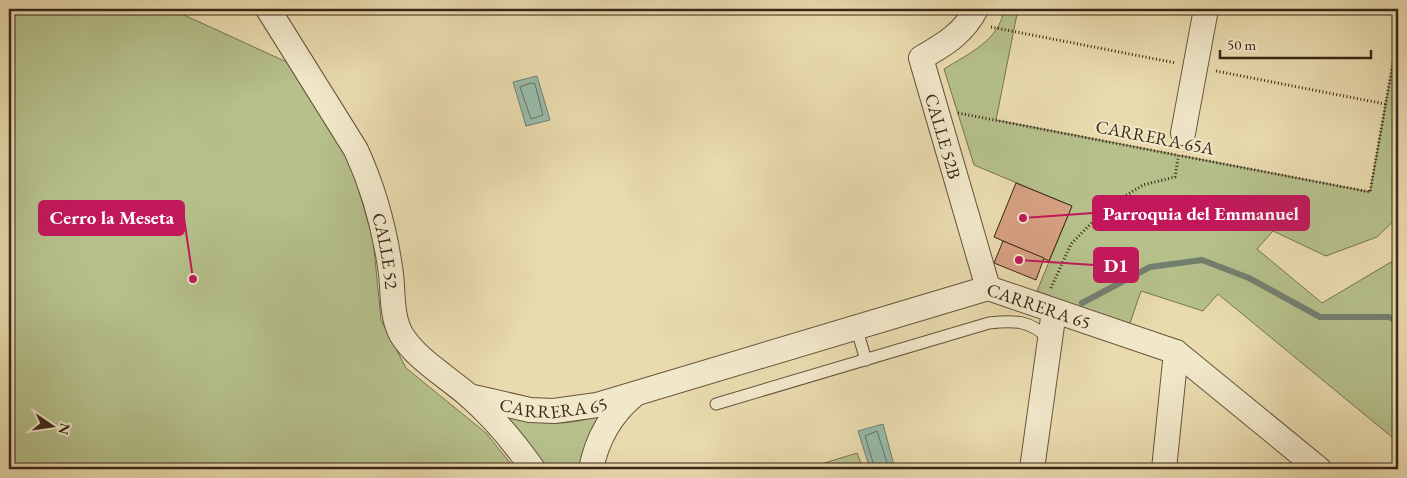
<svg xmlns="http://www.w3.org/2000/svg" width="1407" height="478" font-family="'EB Garamond',serif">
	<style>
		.green { fill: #b5c08b; stroke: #787351 }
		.water { fill: #97bbaa; stroke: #727f6f }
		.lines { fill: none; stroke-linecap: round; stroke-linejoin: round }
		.shore { stroke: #687060; stroke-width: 1 }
		.stream { stroke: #727f6f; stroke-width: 6 }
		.building { fill: #d5a081; stroke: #3a2617 }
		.lane-casing { stroke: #66533d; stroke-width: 13 }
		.street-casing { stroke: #66533d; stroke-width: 26 }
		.path { stroke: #3a2617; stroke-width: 3; stroke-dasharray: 1 2.5; stroke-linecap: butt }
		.lane { stroke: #f1e8ca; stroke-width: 11 }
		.street { stroke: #f1e8ca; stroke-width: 24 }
		.labels { text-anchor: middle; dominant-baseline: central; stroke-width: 4; stroke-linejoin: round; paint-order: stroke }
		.street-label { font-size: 18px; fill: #3a2617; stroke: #f1e8ca }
		.leader { fill: none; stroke: #c2185b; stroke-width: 2 }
		.callout-dot { fill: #c2185b; stroke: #f1e8ca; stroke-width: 2 }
		.callout { fill: #c2185b; stroke: #c2185b; stroke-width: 2 }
		.callout-label { font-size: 19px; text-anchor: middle; font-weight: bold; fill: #fff }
	</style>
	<rect width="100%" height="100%" fill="#e9dbae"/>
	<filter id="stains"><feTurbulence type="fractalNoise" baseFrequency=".004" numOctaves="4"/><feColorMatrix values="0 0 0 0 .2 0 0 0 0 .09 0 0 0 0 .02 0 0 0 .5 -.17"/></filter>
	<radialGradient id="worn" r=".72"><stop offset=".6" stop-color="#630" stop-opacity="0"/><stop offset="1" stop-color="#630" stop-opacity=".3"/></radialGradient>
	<g class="green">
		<polygon points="9,9 171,9 291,64 351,164 373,239 381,320 406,368 486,433 515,469 9,469"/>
		<path d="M1004,9h14l-22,111 374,72 28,-157v182l-21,20 -51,19 -53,-25 -16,18 65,54 69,-41 7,9v171l-180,-148 -15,17 -62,-20 -12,35 -92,-35 35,-85 -98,-41 -30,-96c24,-15 56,-29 60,-60z"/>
		<path d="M493,410c45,12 60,19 107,6l-20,53h-31z"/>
		<polygon points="857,453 863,469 805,469"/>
	</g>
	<g class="water">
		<polygon points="537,76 550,120 526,126 513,82"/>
		<polygon points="883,424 895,469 870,469 858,431"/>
	</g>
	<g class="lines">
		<g class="shore">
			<polygon points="532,83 535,84 543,115 531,119 520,87"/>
			<polyline points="875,469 865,436 877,431 889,469"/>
		</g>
		<polyline class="stream" points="1082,303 1150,267 1202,260 1249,278 1320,317 1389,317 1398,322"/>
	</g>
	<g class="building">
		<polygon points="1016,183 1072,206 1049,261 994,237"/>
		<polygon points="1003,241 1044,258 1036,280 994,263"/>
	</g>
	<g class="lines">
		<defs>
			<g id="lane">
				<polyline points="856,327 866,360"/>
				<path d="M716,404l273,-81c25,-3 41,-3 60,16"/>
			</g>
			<g id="street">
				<path id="s1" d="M268,9l88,141c17,37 28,76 34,117 4,21 0,46 11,67 15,25 45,42 67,61 25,22 46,47 65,74"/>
				<path id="s2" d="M976,9c-12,24 -32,36 -55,49l67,230"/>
				<polyline points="1183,133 1206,9"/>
				<path id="s3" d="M469,396l61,14 24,1 43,-6 391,-117 188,64 143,117"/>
				<path d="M591,469c6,-30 19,-54 43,-74"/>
				<polyline points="1032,469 1054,311"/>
				<polyline points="1164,469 1176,352"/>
			</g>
		</defs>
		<use href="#lane" class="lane-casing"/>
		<use href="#street" class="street-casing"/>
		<g class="path">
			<polyline points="1387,9 1398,11"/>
			<polyline points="991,27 1176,63"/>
			<polyline points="1216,71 1385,104"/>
			<polyline points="958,113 1176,155"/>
			<polyline points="1182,156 1370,192 1398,34"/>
			<polyline points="1051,288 1071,244 1107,207 1143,185 1175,177 1179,153"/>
		</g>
		<use href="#lane" class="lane"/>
		<use href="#street" class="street"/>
	</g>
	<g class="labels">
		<g class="street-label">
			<text stroke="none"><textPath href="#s2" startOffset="156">CALLE 52B</textPath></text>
			<text transform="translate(1155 137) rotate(11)">CARRERA 65A</text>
			<text stroke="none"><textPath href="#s1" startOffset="272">CALLE 52</textPath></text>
			<text stroke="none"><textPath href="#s3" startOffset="592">CARRERA 65</textPath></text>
			<text stroke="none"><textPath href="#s3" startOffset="86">CARRERA 65</textPath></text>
		</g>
	</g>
	<path class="leader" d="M1023 218L1093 213M193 279L184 218M1019 260L1094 265"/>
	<g class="callout-dot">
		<circle cx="1023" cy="218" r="5"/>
		<circle cx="193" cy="279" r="5"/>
		<circle cx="1019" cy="260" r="5"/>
	</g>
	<g class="callout">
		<rect x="1093" y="196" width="216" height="34" rx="5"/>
		<rect x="39" y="201" width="145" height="34" rx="5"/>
		<rect x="1094" y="248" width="44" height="34" rx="5"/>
	</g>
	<g class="callout-label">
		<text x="1201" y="220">Parroquia del Emmanuel</text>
		<text x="112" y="224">Cerro la Meseta</text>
		<text x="1116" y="272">D1</text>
	</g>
	<rect width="1407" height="478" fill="none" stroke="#e9dbae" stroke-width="30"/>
	<rect x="10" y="10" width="1387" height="458" fill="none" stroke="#3a2617" stroke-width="2.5"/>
	<rect x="15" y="15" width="1377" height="448" fill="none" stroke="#3a2617"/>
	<g transform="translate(52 426) rotate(103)" stroke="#f1e8ca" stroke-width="4" paint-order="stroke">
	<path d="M0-4L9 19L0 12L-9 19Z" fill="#3a2617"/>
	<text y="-8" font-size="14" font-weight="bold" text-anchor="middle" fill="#3a2617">N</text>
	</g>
	<path d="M1220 50v8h151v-8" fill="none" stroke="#3a2617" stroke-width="2.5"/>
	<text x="1227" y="50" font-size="15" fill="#3a2617" stroke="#f1e8ca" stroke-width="4" paint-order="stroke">50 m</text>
	<rect width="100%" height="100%" filter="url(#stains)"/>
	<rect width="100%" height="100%" fill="url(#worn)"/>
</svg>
